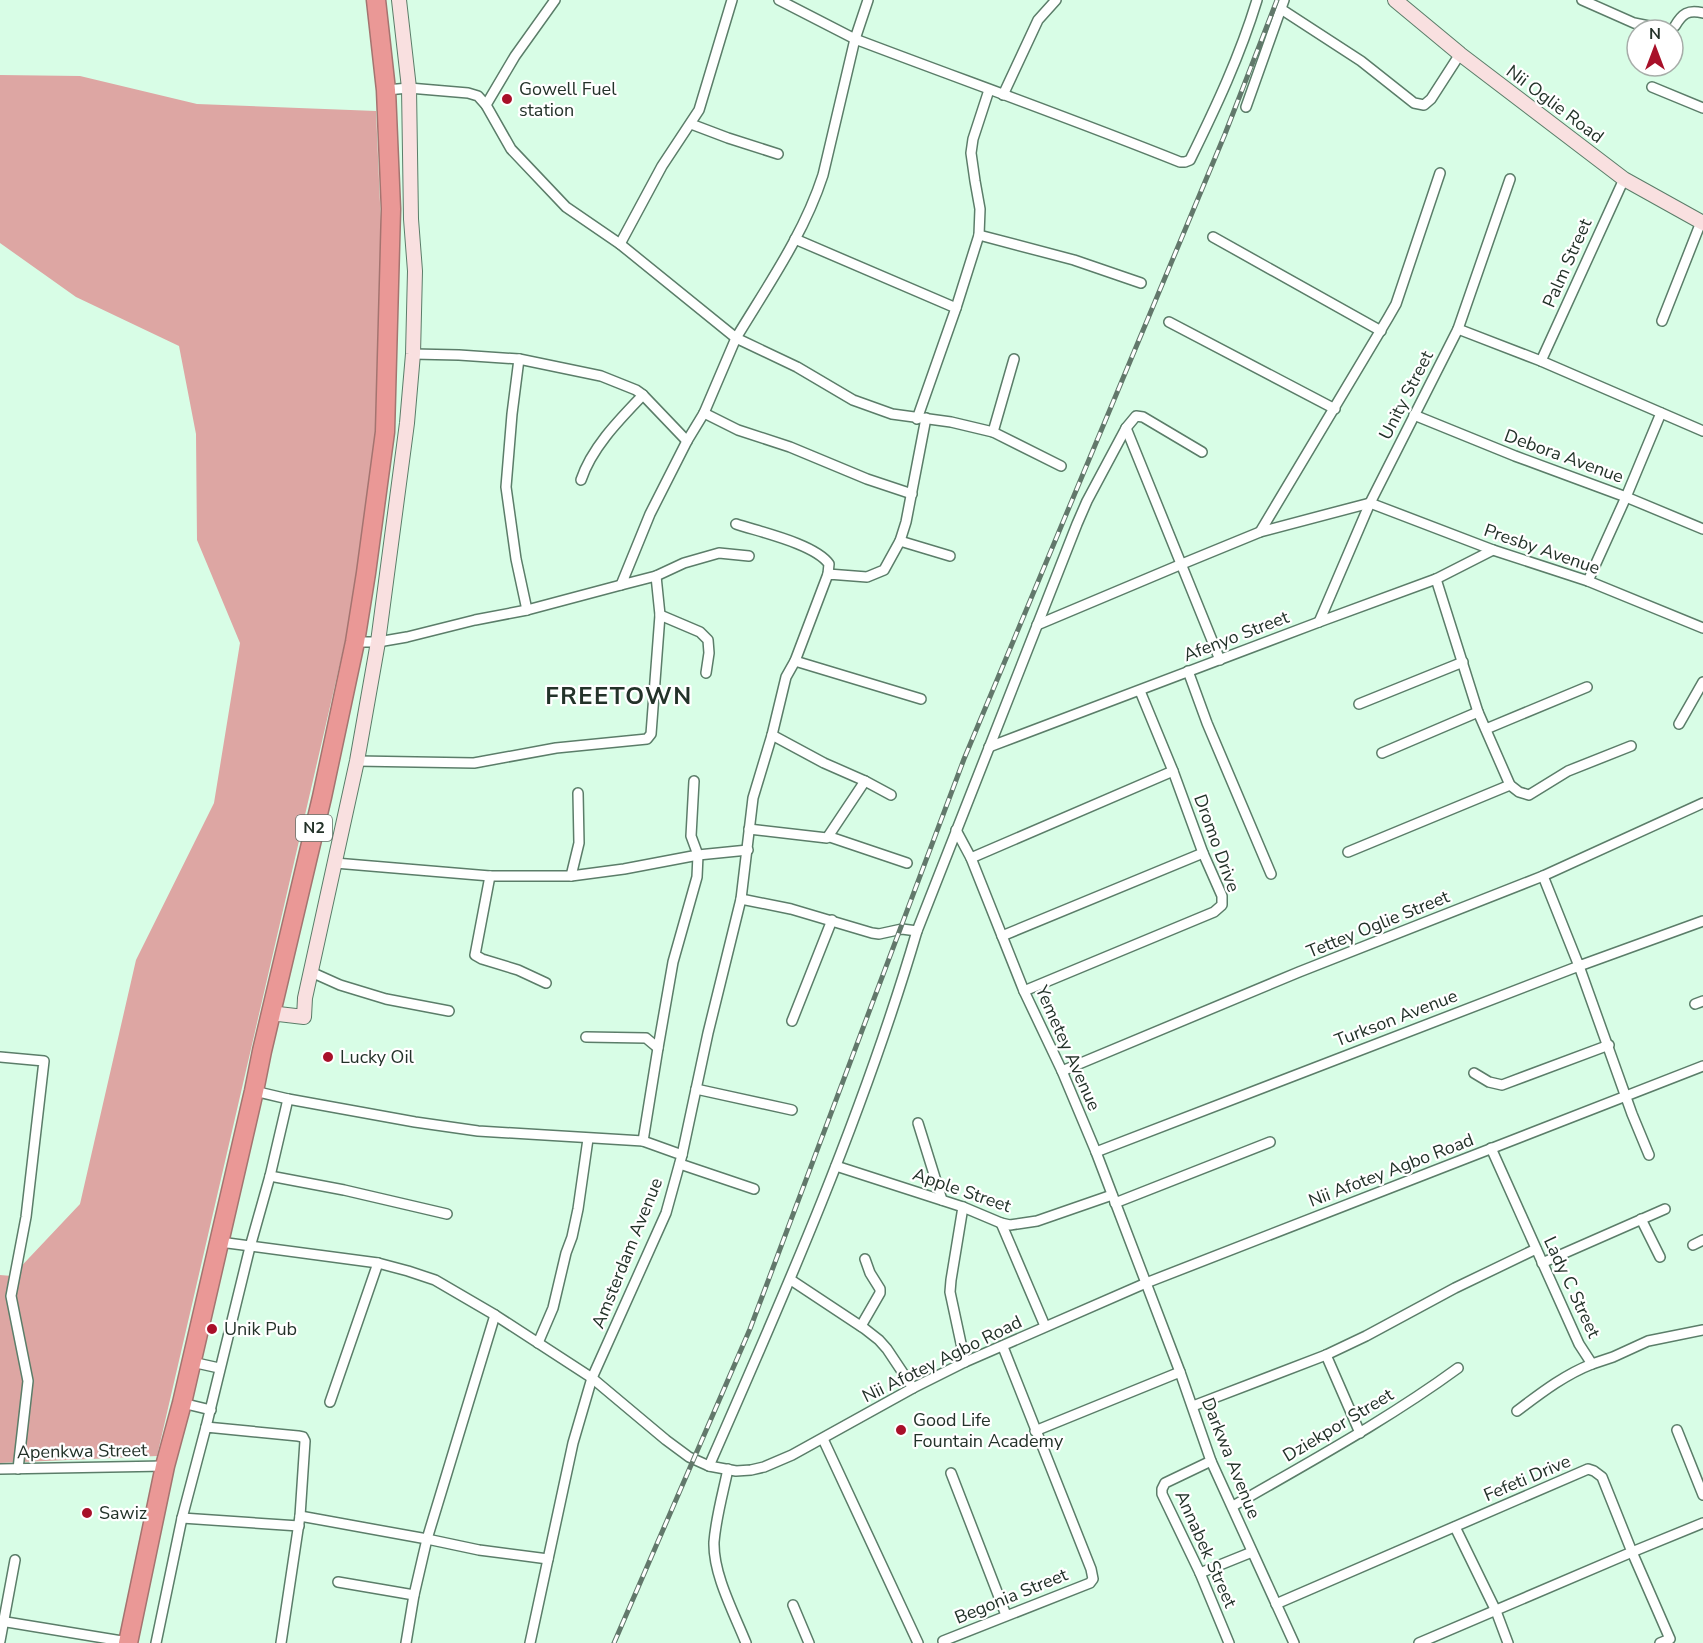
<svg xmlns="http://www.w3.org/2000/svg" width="1703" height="1643" font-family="'Nunito Sans',sans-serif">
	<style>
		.forest { fill: #dda6a3 }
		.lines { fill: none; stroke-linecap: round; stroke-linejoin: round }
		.street-casing { stroke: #5b7d69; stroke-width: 12 }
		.secondary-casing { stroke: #5b7d69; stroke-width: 16 }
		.highway-casing { stroke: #a47470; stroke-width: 21 }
		.street { stroke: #fff; stroke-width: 9 }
		.secondary { stroke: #f9e0e0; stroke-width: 14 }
		.highway { stroke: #ea9896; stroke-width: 18 }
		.rail-casing { stroke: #62786b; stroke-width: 5 }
		.rail { stroke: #fff; stroke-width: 3; stroke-dasharray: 9; stroke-linecap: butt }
		.poi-dot { fill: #a81029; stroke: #fff; stroke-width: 2 }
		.labels { text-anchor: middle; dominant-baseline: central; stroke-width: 4.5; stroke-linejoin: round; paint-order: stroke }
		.shield { fill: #fff; stroke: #657069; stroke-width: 1.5 }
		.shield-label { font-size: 16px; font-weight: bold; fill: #233229 }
		.poi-label { font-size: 18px; fill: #233229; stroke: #fff; text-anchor: start }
		.street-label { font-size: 18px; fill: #233229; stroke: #fff }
		.district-label { font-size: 24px; font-weight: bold; letter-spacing: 1.5px; fill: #233229; stroke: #fff }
	</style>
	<rect width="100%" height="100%" fill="#d8fde6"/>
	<polygon class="forest" points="0,75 80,76 197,104 376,111 382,249 379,377 375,445 353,607 157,1456 0,1463 0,1275 12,1276 80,1204 136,960 214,803 240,643 197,540 196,434 179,346 76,297 0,243"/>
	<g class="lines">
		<defs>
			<g id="street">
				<polyline points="779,0 855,39 868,0"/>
				<polyline points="1582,0 1634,23 1649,26"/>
				<polyline points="1281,9 1361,61 1414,103 1424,105 1431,99 1460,54"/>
				<path d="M1675,26c7,-12 13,-17 28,-13"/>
				<polyline points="1652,87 1703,108"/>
				<path d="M386,90l23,-2 59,5 10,3 8,9 25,44 55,58 54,37 116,94c32,-53 68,-104 87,-163l32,-136c108,41 218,80 325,123h5l5,-2c26,-53 50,-104 67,-160"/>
				<polyline points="1003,95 1038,20 1056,0"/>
				<polyline points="486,105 515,56 555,0"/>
				<polyline points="1246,107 1284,0"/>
				<polyline points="691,124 728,138 778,154"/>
				<polyline points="979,235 1074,260 1141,283"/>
				<polyline points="1213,237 1381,331"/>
				<polyline points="795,239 956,308 917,419"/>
				<polyline points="620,244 662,166 699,110 732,0"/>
				<polyline points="956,308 979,235 980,209 975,181 971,153 973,139 989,90"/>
				<polyline points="1662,321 1701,222"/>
				<polyline points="1169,322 1335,409"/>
				<polyline points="1458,329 1541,361 1703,431"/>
				<polyline points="413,354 459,355 519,359 601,376 636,390 643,395 687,441"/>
				<polyline points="519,359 512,414 506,487 516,559 527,610"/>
				<polyline points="1541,361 1624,179"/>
				<polyline points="704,413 738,430 790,447 867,479 912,494"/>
				<polyline points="1414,415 1515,456 1626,497 1703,529"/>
				<polyline points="1126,428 1220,660"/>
				<polyline points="993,432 1014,359"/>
				<path d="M581,480c11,-33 39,-61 62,-85"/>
				<polyline points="1370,503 1493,550 1588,581 1703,628"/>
				<path d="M736,524c24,8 79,20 93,40l-1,10"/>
				<polyline points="1260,532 1388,318 1396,304 1440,173"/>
				<polyline points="900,541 950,556"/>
				<polyline points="749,556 719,553 684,563 656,576 621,585 650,514 687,441 704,413 736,338 797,367 853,400 892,414 951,422 993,432 1061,466"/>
				<polyline points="1436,579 1478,712 1510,785 1519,792 1529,795 1568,771 1631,746"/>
				<polyline points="1588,581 1626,497 1661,413"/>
				<polyline points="660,615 700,632 708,640 709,653 706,673"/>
				<polyline points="1319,622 1370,503 1458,329 1510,179"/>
				<polyline points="1037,625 1182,564 1260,532 1370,503"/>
				<polyline points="355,642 378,642 407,637 475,620 527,610 621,585"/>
				<polyline points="795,661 921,699"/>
				<polyline points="1188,671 1207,723 1271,874"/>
				<polyline points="1359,704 1463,662"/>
				<polyline points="1679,724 1703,682"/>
				<polyline points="1486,729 1587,687"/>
				<polyline points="772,735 824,763 865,781 891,795"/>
				<polyline points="989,747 1319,622 1436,579 1493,550"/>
				<polyline points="1382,753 1478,712"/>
				<polyline points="357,761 474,763 556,748 647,739 651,734 660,615 656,576"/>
				<polyline points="749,829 827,838 865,781"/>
				<polyline points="956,830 971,858 1024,991 1062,1071 1096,1152 1180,1372 1211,1461 1294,1643"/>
				<polyline points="830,837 907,863"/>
				<polyline points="1348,852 1510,785"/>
				<polyline points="971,858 1173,771"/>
				<polyline points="335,863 490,876 571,876 624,869 698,855 748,850"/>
				<polyline points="490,876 475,955 482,959 518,970 546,983"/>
				<polyline points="571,876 579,843 578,793"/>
				<polyline points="1543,876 1579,966 1703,921"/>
				<polyline points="741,899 791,909 872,933 879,934 902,929 917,931"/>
				<polyline points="1002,936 1203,853"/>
				<polyline points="311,972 340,985 386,999 449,1011"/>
				<polyline points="1024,991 1214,912 1222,905 1222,896 1203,853 1173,771 1140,691"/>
				<polyline points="1695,1004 1703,1001"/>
				<polyline points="792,1021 832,920"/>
				<polyline points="586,1037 646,1038 658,1048"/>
				<polyline points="0,1057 44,1061 26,1217 11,1296 28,1381 18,1469"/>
				<polyline points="1062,1071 1299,972 1543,876 1703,803"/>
				<polyline points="1474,1073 1489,1082 1502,1085 1609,1045"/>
				<polyline points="696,1089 792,1110"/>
				<polyline points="254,1091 288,1099 415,1122 478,1131 643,1141 682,1155 666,1213 592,1378 573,1443 530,1643"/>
				<polyline points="918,1123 942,1200"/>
				<polyline points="643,1141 658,1048 673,962 697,877 698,855 691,836 694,781"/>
				<polyline points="1491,1148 1579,1344 1592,1364 1613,1357 1648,1341 1703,1330"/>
				<path d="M1096,1152c162,-61 322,-125 483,-186l53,148 17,41"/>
				<polyline points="682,1155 708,1033 741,899 753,798 772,735 786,677 795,661 828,574 867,577 884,570 900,541 906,522 926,418"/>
				<polyline points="680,1164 754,1189"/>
				<polyline points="836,1166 963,1207 1001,1223 1010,1225 1037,1221 1112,1195"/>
				<polyline points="270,1176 344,1190 447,1214"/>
				<polyline points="1115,1203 1270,1142"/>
				<polyline points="963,1207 951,1280 950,1292 965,1362"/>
				<polyline points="1641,1219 1660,1257"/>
				<polyline points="1001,1223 1045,1326"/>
				<polyline points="220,1242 378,1263 408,1271 435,1280 495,1315 592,1378 666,1440 689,1457 709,1466 736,1471 751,1470 764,1467 792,1455 913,1388 965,1362 1146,1283 1703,1066"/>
				<polyline points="1693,1245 1703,1240"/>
				<polyline points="1542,1263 1665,1209"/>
				<polyline points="791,1280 865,1329 879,1340 887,1349 913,1388"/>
				<polyline points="861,1326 880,1293 880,1289 870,1273 865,1259"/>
				<polyline points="538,1343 553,1308 566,1253 572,1237 578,1209 588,1139"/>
				<polyline points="1326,1355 1360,1433"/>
				<polyline points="192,1362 219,1368"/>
				<polyline points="330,1402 378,1263"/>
				<polyline points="182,1403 211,1410"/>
				<polyline points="1193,1406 1326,1355 1366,1336 1455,1288 1536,1249"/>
				<path d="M1517,1411c24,-18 47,-36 75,-47"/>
				<polyline points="206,1427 250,1247 270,1176 288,1099"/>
				<polyline points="1677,1430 1703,1495"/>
				<polyline points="1035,1431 1180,1372"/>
				<polyline points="823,1439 918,1643"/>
				<polyline points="1211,1461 1165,1483 1162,1489 1162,1494 1200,1573 1229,1643"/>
				<path d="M709,1466c77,-175 154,-351 208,-535l160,-407 10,-23 39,-73 10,-12 7,1 59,35"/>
				<polyline points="0,1469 165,1466"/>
				<path d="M728,1469c-5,24 -12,48 -14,73 -1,32 20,71 32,101"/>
				<polyline points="951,1473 1006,1615"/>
				<path d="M1233,1506c76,-44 154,-86 225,-138"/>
				<polyline points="300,1516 427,1539 479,1550 548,1559"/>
				<polyline points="182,1518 299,1526"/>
				<polyline points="1455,1527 1496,1611 1508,1643"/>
				<polyline points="1200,1573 1252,1552"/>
				<polyline points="338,1582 414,1595"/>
				<polyline points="1276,1604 1588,1469 1594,1471 1602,1477 1632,1552 1419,1643"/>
				<polyline points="793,1605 809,1643"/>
				<polyline points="0,1621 128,1642"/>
				<polyline points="0,1641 15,1560"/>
				<polyline points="943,1641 1090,1583 1093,1579 1091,1569 1003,1347"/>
				<polyline points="156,1643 182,1518 206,1427 298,1436 303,1437 305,1441 300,1516 281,1643"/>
				<polyline points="406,1643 414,1595 427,1539 495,1315"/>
				<polyline points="1660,1643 1670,1639 1632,1552 1703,1523"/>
			</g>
			<g id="secondary">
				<polyline points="1395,0 1460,54 1624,179 1703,223"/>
				<polyline points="270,1013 304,1017 305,998 357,761 378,642 407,423 413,354 415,271 411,219 409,88 399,0"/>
			</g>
			<polyline id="highway" points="128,1643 165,1466 182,1403 254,1091 262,1051 322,797 355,642 366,573 385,432 391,209 386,90 376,0"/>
		</defs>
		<use href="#street" class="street-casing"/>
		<use href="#secondary" class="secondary-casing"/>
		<use href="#highway" class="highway-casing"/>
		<use href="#street" class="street"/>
		<use href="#secondary" class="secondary"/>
		<use href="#highway" class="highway"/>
		<defs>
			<polyline id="rail" points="614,1643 750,1329 964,759 1225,134 1277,0"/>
		</defs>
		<use href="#rail" class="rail-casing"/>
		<use href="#rail" class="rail"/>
	</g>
	<g class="poi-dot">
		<circle cx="507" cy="99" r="6"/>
		<circle cx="328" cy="1057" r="6"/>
		<circle cx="212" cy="1329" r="6"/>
		<circle cx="901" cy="1430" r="6"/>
		<circle cx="87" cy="1513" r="6"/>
	</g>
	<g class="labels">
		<rect class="shield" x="296" y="815" width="36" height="26" rx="4.5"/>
		<g class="shield-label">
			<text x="314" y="828">N2</text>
		</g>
		<g class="poi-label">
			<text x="519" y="89">Gowell Fuel<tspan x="519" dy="21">station</tspan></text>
			<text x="340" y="1057">Lucky Oil</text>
			<text x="224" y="1329">Unik Pub</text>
			<text x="913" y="1420">Good Life<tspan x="913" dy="21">Fountain Academy</tspan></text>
			<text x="99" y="1513">Sawiz</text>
		</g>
		<g class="street-label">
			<text transform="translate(1555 104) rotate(37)">Nii Oglie Road</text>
			<text transform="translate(1567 263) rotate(-66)">Palm Street</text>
			<text transform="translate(1406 395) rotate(-63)">Unity Street</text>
			<text transform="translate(1564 456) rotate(20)">Debora Avenue</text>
			<text transform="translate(1542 549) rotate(19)">Presby Avenue</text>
			<text transform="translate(1236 636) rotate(-21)">Afenyo Street</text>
			<text transform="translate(1217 843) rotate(70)">Dromo Drive</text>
			<text transform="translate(1378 924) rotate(-22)">Tettey Oglie Street</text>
			<text transform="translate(1396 1018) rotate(-21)">Turkson Avenue</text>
			<text transform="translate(1068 1048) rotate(66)">Yemetey Avenue</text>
			<text transform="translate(1391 1170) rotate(-21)">Nii Afotey Agbo Road</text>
			<text transform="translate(962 1190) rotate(19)">Apple Street</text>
			<text transform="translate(627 1253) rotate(-68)">Amsterdam Avenue</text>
			<text transform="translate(1572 1287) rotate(65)">Lady C Street</text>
			<text transform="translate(942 1359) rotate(-26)">Nii Afotey Agbo Road</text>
			<text transform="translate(1338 1425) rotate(-31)">Dziekpor Street</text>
			<text transform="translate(82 1451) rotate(-1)">Apenkwa Street</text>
			<text transform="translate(1231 1458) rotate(68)">Darkwa Avenue</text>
			<text transform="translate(1527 1478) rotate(-23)">Fefeti Drive</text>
			<text transform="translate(1206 1549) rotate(66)">Annabek Street</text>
			<text transform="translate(1011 1596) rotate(-22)">Begonia Street</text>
		</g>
		<g class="district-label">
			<text x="619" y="696">FREETOWN</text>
		</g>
	</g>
	<g transform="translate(1655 48)"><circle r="28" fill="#ffffff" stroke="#a7ada9" stroke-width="1.5"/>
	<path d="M0-4.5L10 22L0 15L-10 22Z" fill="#a81029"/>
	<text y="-9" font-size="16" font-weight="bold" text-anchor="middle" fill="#233229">N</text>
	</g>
</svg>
